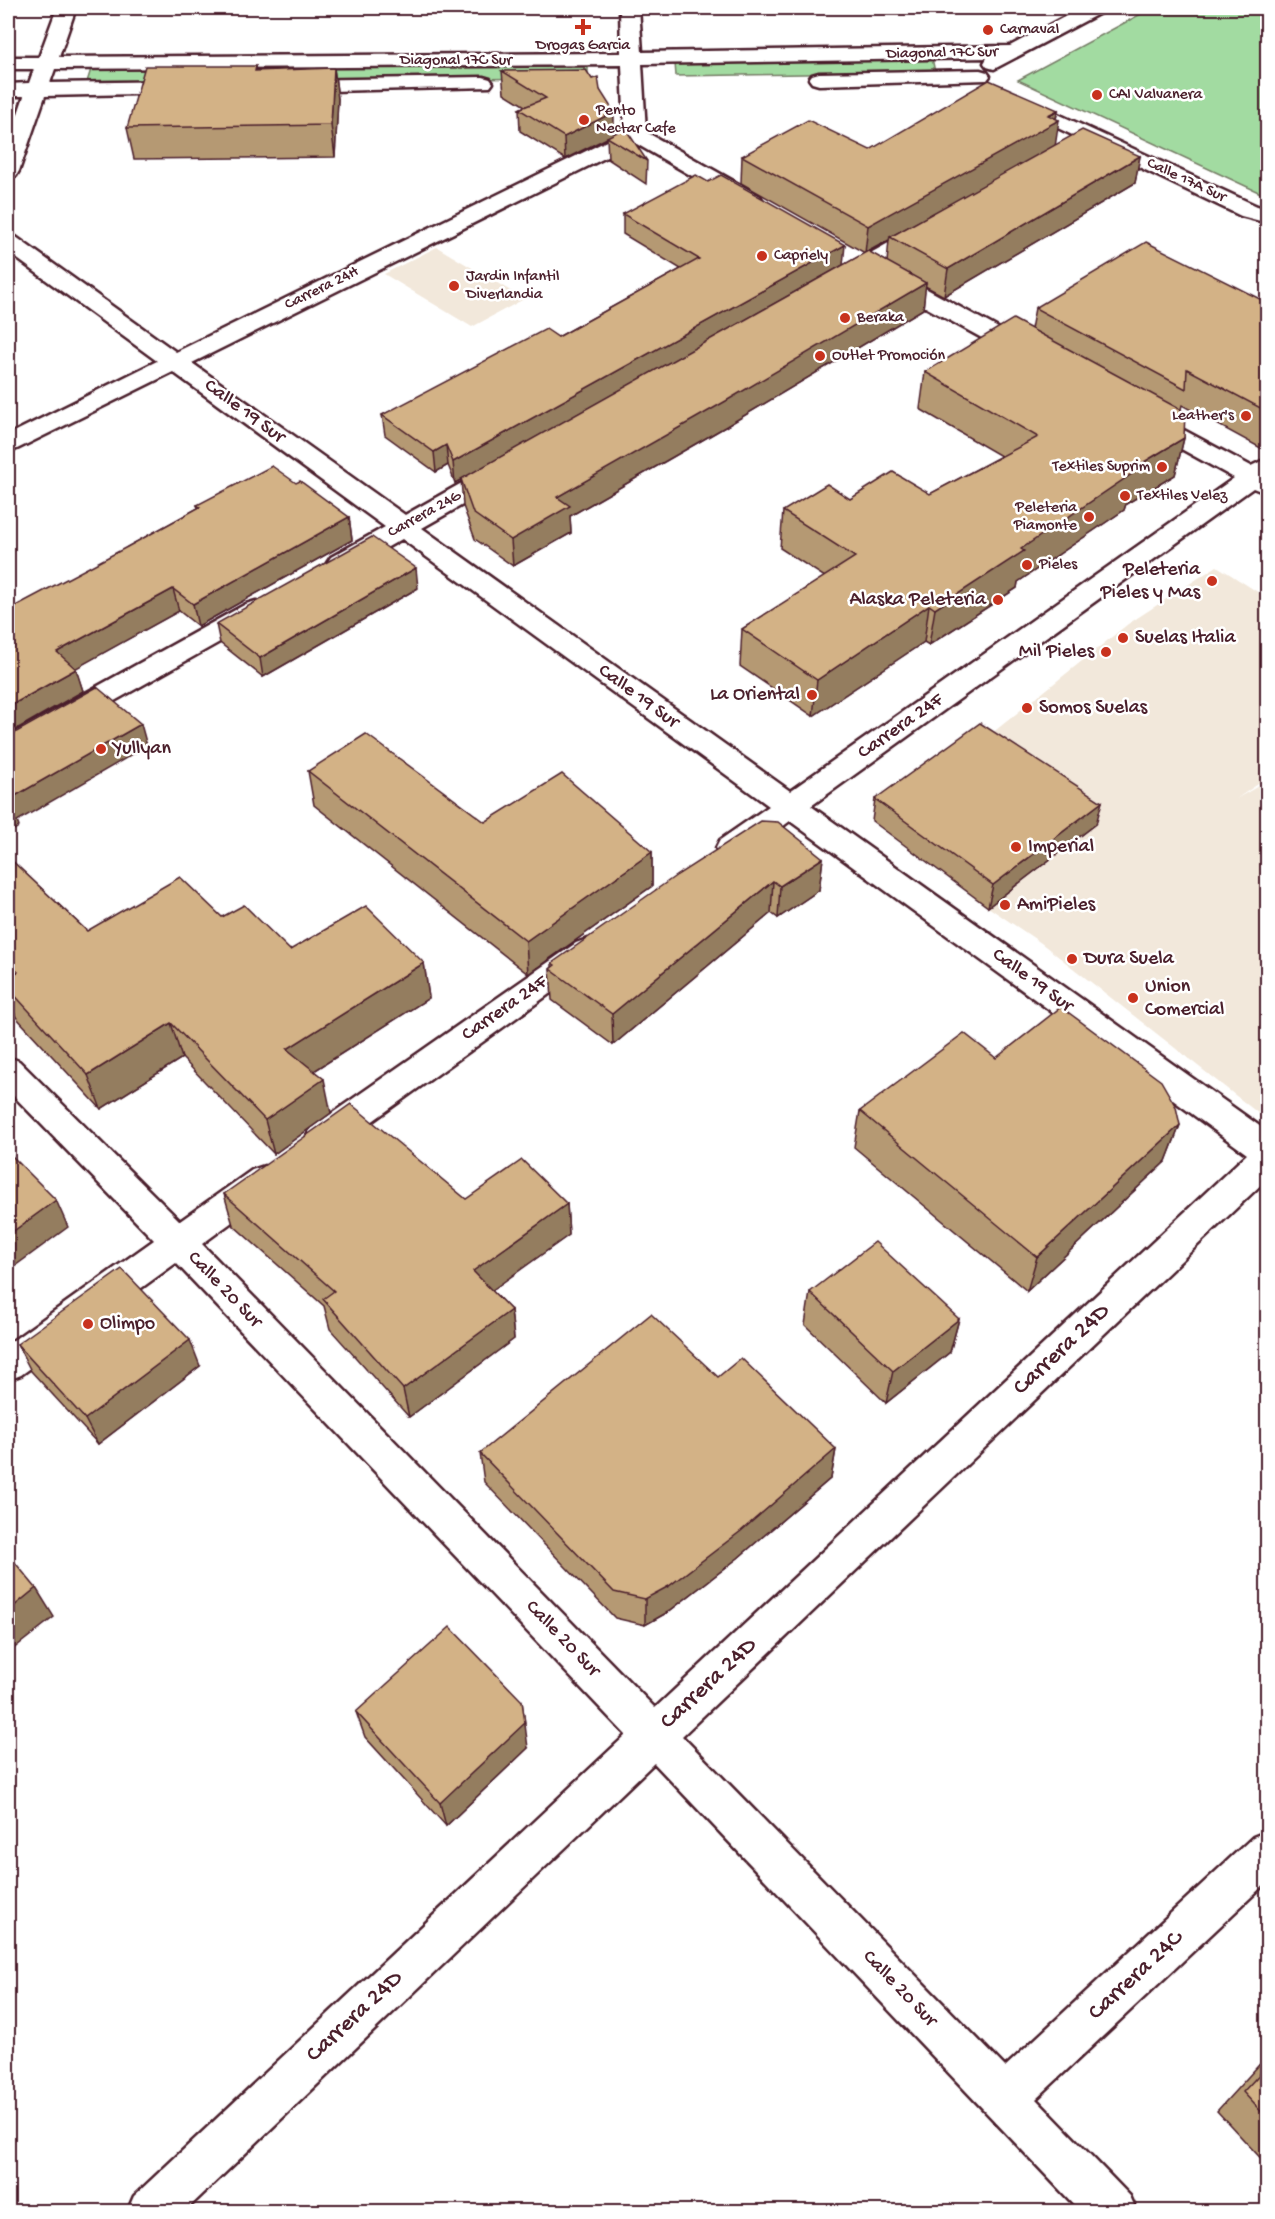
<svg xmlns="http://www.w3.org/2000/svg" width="1275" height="2219" font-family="'Gochi Hand',sans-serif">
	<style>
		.built { fill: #f2e8db }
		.green { fill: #a2dba1; stroke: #767d66; stroke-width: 1.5 }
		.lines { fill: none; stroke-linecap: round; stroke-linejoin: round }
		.minor-casing { stroke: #4a1f2b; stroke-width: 5 }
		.minor { fill: #fff; fill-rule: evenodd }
		.wall { fill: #b59973; stroke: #4a1f2b; stroke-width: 1.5; fill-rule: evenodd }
		.shaded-wall { fill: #947d5e; stroke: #4a1f2b; stroke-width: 1.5 }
		.building { fill: #d3b286; stroke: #4a1f2b; stroke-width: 1.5 }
		.poi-dot { fill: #c8321e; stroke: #fff; stroke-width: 2 }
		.labels { text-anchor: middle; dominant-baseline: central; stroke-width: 5; stroke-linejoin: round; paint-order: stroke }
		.far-poi-label { font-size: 16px; fill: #4a1f2b; stroke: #fff; text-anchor: start }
		.far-street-label { font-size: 16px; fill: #4a1f2b; stroke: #fff }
		.street-label { font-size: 20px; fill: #4a1f2b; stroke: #fff }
		.poi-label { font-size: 20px; fill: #4a1f2b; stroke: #fff; text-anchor: start }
		.near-street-label { font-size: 24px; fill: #4a1f2b; stroke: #fff }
	</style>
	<rect width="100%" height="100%" fill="#fff"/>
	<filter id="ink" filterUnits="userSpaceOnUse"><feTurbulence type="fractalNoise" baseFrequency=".0167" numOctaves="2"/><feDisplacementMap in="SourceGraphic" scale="12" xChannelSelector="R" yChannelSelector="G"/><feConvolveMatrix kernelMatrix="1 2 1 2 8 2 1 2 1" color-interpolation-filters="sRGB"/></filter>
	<g filter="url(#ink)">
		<g class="built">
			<polygon points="437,247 524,299 472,327 384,274"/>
			<polygon points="1217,566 1267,598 1267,778 1236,799 1267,781 1268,1113 1263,1117 1041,943 988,907 976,746 1128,624"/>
		</g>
		<g class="green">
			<polygon points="1152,8 1267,8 1267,196 1018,80"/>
			<polygon points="932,58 935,72 676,76 675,63"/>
			<polygon points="588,62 588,78 87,82 92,66"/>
		</g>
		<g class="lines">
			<defs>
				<g id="minor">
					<path d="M57,8h19l-17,49 562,-4 -1,-45h19l3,44 368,-6 71,-38h24l-3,4 -108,57 -7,-2 -3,-4 3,-5 -345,6 4,68 114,64 3,5 -3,5 -8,2 -8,-2 -109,-63 -443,220 213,152 87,-49 9,-2 9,2 4,6 -4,6 -88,50 368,263 444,-313 -100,-55 -3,-5 3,-5 9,-2 9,2 99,53 17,-8v36l-15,-6 -442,318 457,326v46l-586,558 323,331 248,-230 15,-6v50l-232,218 94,97 7,16h-56l-427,-449 -470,449h-57l7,-16 492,-461 -450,-472 -155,112 -13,5v-36l146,-104 -146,-150v-33l11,4 161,160 72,-51 12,-4 12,4 5,10 -5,10 -74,54 453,464 592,-554 -457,-333c-20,14 -45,42 -70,35l-4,-8 4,-8 49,-34 -367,-267 -53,30 -9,3 -9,-3 -4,-6 4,-6 54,-30 -212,-155 -156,77 -9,2v-16l149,-74 -149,-109v-17l8,2 160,115 449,-220 -3,-67 -567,4 -5,14 133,-2 7,2 3,4 -3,4 -7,2 -138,3 -26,75 -3,5 -8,1v-34l16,-47h-16v-12l21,-1 5,-14h-26v-12h31z"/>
					<polygon points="980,70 987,72 990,76 987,80 819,85 812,83 809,79 812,75 819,73"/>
					<polygon points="483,77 490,79 493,83 490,87 291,92 284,90 281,86 284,82 291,80"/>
					<polygon points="1019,96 1257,206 1268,209 1268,223 1241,216 1012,106 1009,102 1012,98"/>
					<polygon points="927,224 935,226 938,231 935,236 849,284 841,286 833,284 830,279 833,274 919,226"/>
					<polygon points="886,269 894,271 1038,350 1042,355 1038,360 1030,362 1022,360 878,281 875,276 878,271"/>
					<polygon points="256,601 266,604 269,610 266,616 18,755 8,758 8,736 246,604"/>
					<polygon points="587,939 598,943 603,951 598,959 335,1148 323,1152 311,1148 306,1138 311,1128 576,943"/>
				</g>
			</defs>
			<use href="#minor" class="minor-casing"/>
			<use href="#minor" class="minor"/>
		</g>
		<g class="wall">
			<polygon points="256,66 257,71 334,68 338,99 335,157 134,159 127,128"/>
			<polygon points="502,71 600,90 614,133 647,161 646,184 608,159 607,138 565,159 520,131 519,109 525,106 504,93"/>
			<path d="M1058,110l-2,9 -1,26 85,11 -5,27 -191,113 -19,-10 -2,23 -198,118 -155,89 1,17 -58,33 -38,-27 -12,-33 -2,-27 404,-226 -124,-70 1,-27 128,-6zM889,240l-2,22 -19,-10z"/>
			<polygon points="623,214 843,265 455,483 448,465 436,472 385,435 382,415 558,337 681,269 623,234"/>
			<polygon points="1268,303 1268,452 1182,405 1181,409 1184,438 1175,475 1126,504 1124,510 1018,582 1017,588 929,645 924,642 813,716 740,666 742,629 825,577 780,548 783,511 850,499 930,494 1001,456 920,409 925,372 1031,329 1035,308"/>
			<polygon points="197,505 349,517 352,540 198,626 179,611 75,668 83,691 8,734 127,547 198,508"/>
			<polygon points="418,588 263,677 220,643 216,624"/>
			<polygon points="308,771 485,822 652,852 652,886 528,974 314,805"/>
			<polygon points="875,799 1096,824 988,907 872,821"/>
			<polygon points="8,857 87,931 222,917 290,950 424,963 429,998 314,1071 331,1113 274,1154 182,1058 101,1109 16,1017 8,997"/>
			<polygon points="823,858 819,890 778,918 771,913 613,1045 552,1000 550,969 552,967 552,963"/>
			<polygon points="996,1058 1180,1125 1166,1161 1027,1291 854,1147 860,1111"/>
			<polygon points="224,1194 567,1204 569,1235 491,1290 511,1310 514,1339 409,1417 330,1329 324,1306 233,1225"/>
			<polygon points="810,1292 959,1319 950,1352 886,1403 805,1325"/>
			<polygon points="17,1344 200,1366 98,1444 31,1371"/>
			<polygon points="718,1377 836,1449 831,1478 738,1558 668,1612 645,1625 615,1618 484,1482 480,1453"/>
			<polygon points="356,1712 528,1748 446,1826 365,1737"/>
			<polygon points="1268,2055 1268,2166 1217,2111"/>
		</g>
		<g class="shaded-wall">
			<polygon points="334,68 338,99 335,157 331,125"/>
			<polygon points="1058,110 1055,122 1059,120 1055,147 890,237 889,240 865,253 868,226"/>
			<polygon points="614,112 614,135 607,137 607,138 565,159 564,137"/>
			<polygon points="1140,156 1135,183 944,296 948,269"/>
			<polygon points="845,245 843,265 455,483 453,462"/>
			<polygon points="926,283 923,309 725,427 570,516 571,533 513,566 511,540 557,497"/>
			<polygon points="1184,438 1175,475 1126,504 1124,510 1018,582 1017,588 929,645 935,609 1129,471"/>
			<polygon points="446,445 448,465 436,472 434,452"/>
			<polygon points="349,517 352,540 198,626 193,604"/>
			<polygon points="416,568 418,588 263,677 260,658"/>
			<polygon points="173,589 179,611 64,675 57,652"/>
			<polygon points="929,605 924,642 813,716 817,680"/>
			<polygon points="76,669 83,691 8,734 8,707"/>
			<polygon points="141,724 147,746 17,821 19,827 8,833 8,800"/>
			<polygon points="1102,802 1096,824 988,907 993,885"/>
			<polygon points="652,852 652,886 528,974 526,941"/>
			<polygon points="823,858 819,890 778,918 780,886"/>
			<polygon points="773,881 771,913 613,1045 612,1014"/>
			<polygon points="424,963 429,998 295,1083 287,1049"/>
			<polygon points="171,1023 182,1058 101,1109 88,1075"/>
			<polygon points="324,1079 331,1113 274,1154 265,1120"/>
			<polygon points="1180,1125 1166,1161 1027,1291 1037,1257"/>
			<polygon points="56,1200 68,1227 8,1271 8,1235"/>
			<polygon points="567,1204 569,1235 477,1301 473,1271"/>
			<polygon points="511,1310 514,1339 409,1417 403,1389"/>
			<polygon points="959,1319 950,1352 886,1403 893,1371"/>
			<polygon points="190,1340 200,1366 98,1444 85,1419"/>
			<polygon points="836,1449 831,1478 738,1558 668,1612 645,1625 645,1599"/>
			<polygon points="36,1588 54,1617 8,1653 8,1611"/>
			<polygon points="522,1701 528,1748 446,1826 440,1803"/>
		</g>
		<g class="building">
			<polygon points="145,66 256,66 255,71 334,68 331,125 127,128"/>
			<polygon points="586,70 592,79 598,77 600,90 614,112 564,137 519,109 546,98 502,71"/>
			<polygon points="989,80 1058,110 1048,115 1059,120 868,226 742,156 808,120 870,150"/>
			<polygon points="625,128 647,161 607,137"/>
			<polygon points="1082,130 1140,156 948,269 890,237"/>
			<polygon points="696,175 708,182 721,175 845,245 453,462 446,445 434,452 382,415 546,329 558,337 699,259 623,214"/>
			<polygon points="1146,242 1268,303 1268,412 1187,369 1186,389 1035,308"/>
			<polygon points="868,251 926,283 726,401 557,497 570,506 511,540 473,513 461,479"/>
			<polygon points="1013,319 1185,412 1184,438 1129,471 1133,473 1021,549 1024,551 935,609 929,605 817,680 742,629 855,557 783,511 827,484 850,499 893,472 930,494 1038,437 925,372"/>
			<polygon points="272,466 296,483 300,481 349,517 193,604 173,589 57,652 76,669 8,707 8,610 127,547 200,507 197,505"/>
			<polygon points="372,537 416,568 260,658 216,624"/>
			<polygon points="97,687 141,724 8,800 8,736 11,735"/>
			<polygon points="980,723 1102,802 993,885 875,799"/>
			<polygon points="366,734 485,822 562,774 652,852 526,941 308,771"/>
			<polygon points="8,801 11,805 8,807"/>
			<polygon points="761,821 778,822 823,858 780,886 773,881 612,1014 550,969 555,965 552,963 677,875"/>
			<polygon points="8,857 87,931 180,877 222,917 244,905 290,950 366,906 424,963 287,1049 324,1079 265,1120 171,1023 88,1075 8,988 8,978 18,972 8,963"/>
			<polygon points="1061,1007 1161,1081 1176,1107 1180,1125 1037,1257 860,1111 964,1033 996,1058"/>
			<polygon points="351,1104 466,1199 522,1160 567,1204 473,1271 511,1310 403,1389 323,1299 334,1291 224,1194"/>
			<polygon points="8,1152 56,1200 8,1235"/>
			<polygon points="875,1242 959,1319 893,1371 810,1292"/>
			<polygon points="122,1269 190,1340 85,1419 17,1344"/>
			<polygon points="651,1314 718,1377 741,1358 836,1449 741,1531 669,1586 645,1599 614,1592 480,1453"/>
			<polygon points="8,1554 36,1588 8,1611"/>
			<polygon points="450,1627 522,1701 525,1723 440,1803 356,1712"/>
			<polygon points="1268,2065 1268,2119 1243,2092"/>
		</g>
	</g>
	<g class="poi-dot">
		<path d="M580 18h6v6h6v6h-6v6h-6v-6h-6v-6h6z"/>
		<circle cx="988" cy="30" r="6"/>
		<circle cx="1097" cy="95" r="6"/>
		<circle cx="584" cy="120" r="6"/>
		<circle cx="762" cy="256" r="6"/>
		<circle cx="454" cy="286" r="6"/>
		<circle cx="845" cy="318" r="6"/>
		<circle cx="820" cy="356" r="6"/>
		<circle cx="1246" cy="416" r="6"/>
		<circle cx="1162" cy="467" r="6"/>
		<circle cx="1125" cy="496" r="6"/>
		<circle cx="1089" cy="517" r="6"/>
		<circle cx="1027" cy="565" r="6"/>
		<circle cx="1212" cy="581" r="6"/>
		<circle cx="998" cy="600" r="6"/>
		<circle cx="1123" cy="638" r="6"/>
		<circle cx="1106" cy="652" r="6"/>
		<circle cx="812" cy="695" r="6"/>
		<circle cx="1027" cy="708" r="6"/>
		<circle cx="101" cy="749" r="6"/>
		<circle cx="1016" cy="847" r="6"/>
		<circle cx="1005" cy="905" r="6"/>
		<circle cx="1072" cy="959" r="6"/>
		<circle cx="1133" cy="998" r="6"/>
		<circle cx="88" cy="1324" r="6"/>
	</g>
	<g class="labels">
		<g class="far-poi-label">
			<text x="1000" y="30">Carnaval</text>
			<text x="583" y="46" text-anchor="middle">Drogas Garcia</text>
			<text x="1109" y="95">CAI Valvanera</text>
			<text x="596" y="111">Pento<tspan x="596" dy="18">Nectar Cafe</tspan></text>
			<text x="774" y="256">Capriely</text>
			<text x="466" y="277">Jardin Infantil<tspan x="466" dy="18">Diverlandia</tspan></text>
			<text x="857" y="318">Beraka</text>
			<text x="832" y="356">Outlet Promoción</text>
			<text x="1234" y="416" text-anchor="end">Leather's</text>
			<text x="1150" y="467" text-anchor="end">Textiles Suprim</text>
			<text x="1137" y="496">Textiles Velez</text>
			<text x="1077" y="508" text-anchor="end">Peleteria<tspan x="1077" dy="18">Piamonte</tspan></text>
			<text x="1039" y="565">Pieles</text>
		</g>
		<g class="far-street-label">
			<text transform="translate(942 54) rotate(-1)">Diagonal 17C Sur</text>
			<text x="456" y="61">Diagonal 17C Sur</text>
			<text transform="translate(1186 181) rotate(25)">Calle 17A Sur</text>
			<text transform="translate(322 289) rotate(-26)">Carrera 24H</text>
			<text transform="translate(425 515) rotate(-29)">Carrera 24G</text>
		</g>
		<g class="street-label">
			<text transform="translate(244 412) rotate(36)">Calle 19 Sur</text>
			<text transform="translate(638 697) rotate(36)">Calle 19 Sur</text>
			<text transform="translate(901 727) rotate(-35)">Carrera 24F</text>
			<text transform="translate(1032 981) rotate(36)">Calle 19 Sur</text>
			<text transform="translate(505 1009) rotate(-35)">Carrera 24F</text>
			<text transform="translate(224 1290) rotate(46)">Calle 20 Sur</text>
			<text transform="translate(562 1639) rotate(46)">Calle 20 Sur</text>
			<text transform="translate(899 1989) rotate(46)">Calle 20 Sur</text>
		</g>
		<g class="poi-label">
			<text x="1200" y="570" text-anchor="end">Peleteria<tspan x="1200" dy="23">Pieles y Mas</tspan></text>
			<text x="986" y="600" text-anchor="end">Alaska Peleteria</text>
			<text x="1135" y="638">Suelas Italia</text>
			<text x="1094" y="652" text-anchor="end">Mil Pieles</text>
			<text x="800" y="695" text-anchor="end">La Oriental</text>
			<text x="1039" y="708">Somos Suelas</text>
			<text x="113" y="749">Yullyan</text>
			<text x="1028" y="847">Imperial</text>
			<text x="1017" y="905">AmiPieles</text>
			<text x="1084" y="959">Dura Suela</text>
			<text x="1145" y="987">Union<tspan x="1145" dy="23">Comercial</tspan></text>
			<text x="100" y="1324">Olimpo</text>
		</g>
		<g class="near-street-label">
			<text transform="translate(1062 1350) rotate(-43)">Carrera 24D</text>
			<text transform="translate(709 1684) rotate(-43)">Carrera 24D</text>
			<text transform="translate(1136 1976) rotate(-43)">Carrera 24C</text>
			<text transform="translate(355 2017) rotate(-43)">Carrera 24D</text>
		</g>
	</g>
	<rect width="1275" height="2219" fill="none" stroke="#fff" stroke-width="30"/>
	<rect x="15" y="15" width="1245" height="2189" fill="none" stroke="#4a1f2b" stroke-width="2" filter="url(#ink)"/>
</svg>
